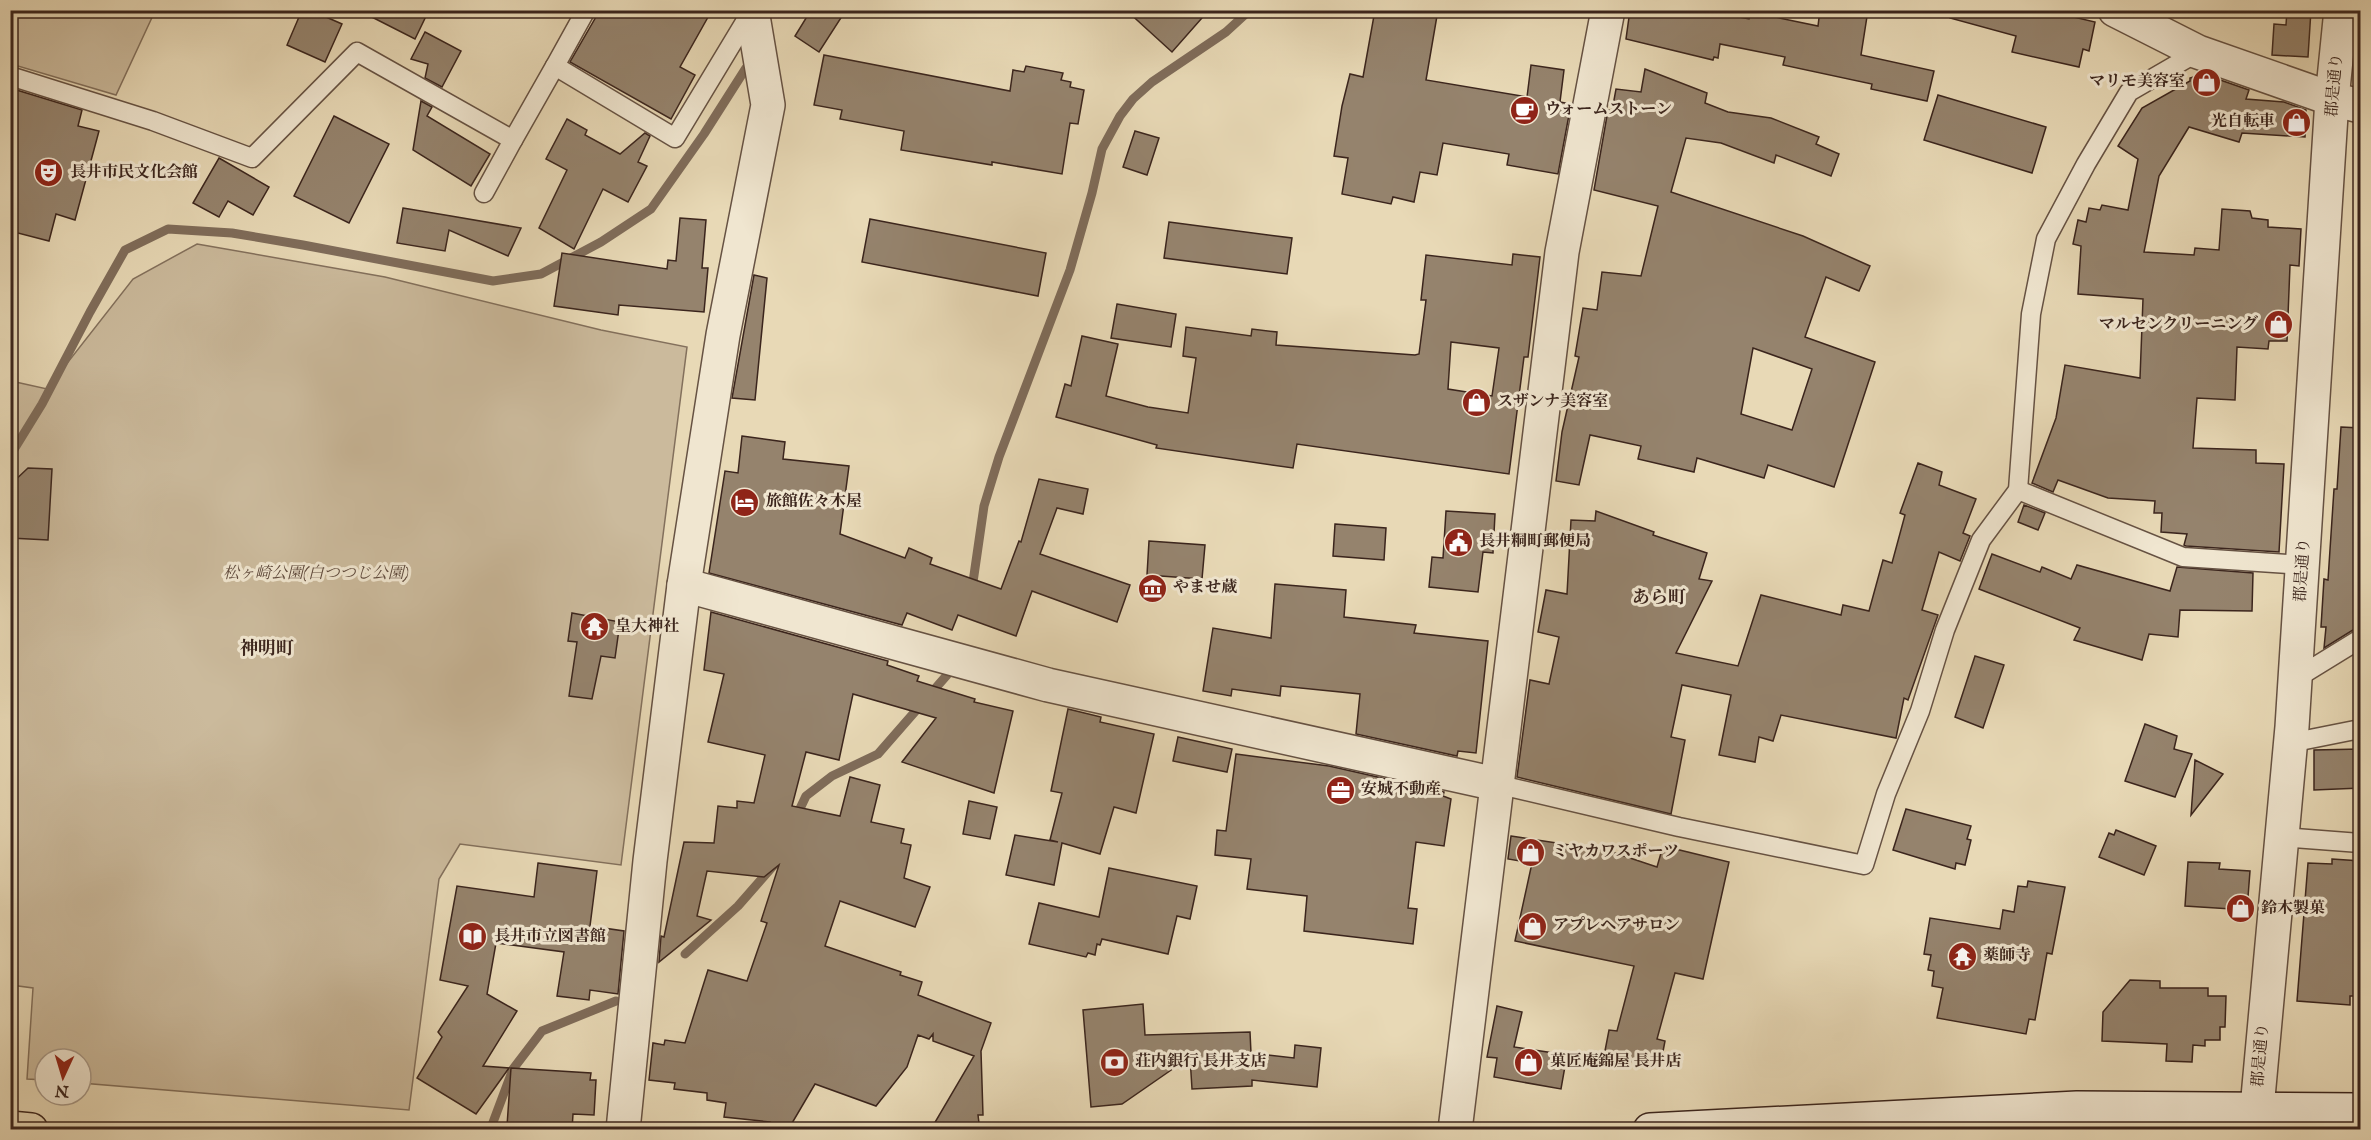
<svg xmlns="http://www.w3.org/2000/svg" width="2371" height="1140" font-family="'IM FELL English','Noto Serif JP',serif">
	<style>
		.green { fill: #cbba9c; stroke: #83705c; stroke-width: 1.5 }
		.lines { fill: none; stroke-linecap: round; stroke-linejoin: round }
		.stream { stroke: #7f6c5a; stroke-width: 9 }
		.building { fill: #95836d; stroke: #3b251d; stroke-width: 1.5; fill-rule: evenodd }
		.service-casing { stroke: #665243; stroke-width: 21 }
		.minor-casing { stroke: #665243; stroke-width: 36 }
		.tertiary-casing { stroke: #665243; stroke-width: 36 }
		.secondary-casing { stroke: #3b251d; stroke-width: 36 }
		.primary-casing { stroke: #3b251d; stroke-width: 36 }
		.service { stroke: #f0e6d0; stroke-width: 18 }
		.minor { stroke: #f0e6d0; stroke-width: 33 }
		.tertiary { stroke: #f0e6d0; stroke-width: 33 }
		.secondary { stroke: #f0e6d0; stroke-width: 33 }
		.primary { stroke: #e8d9b6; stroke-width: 33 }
		.labels { text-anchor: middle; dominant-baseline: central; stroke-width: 6; stroke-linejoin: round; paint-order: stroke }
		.poi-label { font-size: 16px; font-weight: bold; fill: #3b251d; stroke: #f0e6d0; text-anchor: start }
		.street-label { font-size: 16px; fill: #3b251d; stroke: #f0e6d0 }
		.park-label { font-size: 16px; font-style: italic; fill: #5f4a3d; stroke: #f0e6d0 }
		.neighbourhood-label { font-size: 18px; font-weight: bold; fill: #3b251d; stroke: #f0e6d0 }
	</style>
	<rect width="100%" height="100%" fill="#e8d9b6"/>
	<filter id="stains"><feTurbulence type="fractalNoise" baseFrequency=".00333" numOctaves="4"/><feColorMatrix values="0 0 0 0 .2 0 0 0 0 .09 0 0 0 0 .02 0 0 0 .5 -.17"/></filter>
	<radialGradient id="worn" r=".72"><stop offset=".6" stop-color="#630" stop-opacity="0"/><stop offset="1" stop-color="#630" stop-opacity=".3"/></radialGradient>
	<g class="green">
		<polygon points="10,11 11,10 155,11 116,95 11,64"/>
		<polygon points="197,244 385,277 601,330 687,347 621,865 460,844 439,879 409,1110 81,1083 81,1059 45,1059 45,1080 27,1079 33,988 11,985 11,381 47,389 133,279"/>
	</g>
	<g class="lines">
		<g class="stream">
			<polyline points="783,12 784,10"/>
			<polyline points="10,456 42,404 90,312 125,250 168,229 232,233 303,245 493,281 541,274 601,242 651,209 704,134 746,68"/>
			<polyline points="972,589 984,506 999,457 1070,270 1092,193 1102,149 1120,116 1133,99 1152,82 1226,32 1250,10"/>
			<polyline points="796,817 806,796 832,776 878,754 947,675 950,665"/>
			<polyline points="685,954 738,906 774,865"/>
			<polyline points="492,1125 513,1069 542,1031 616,1001"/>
		</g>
	</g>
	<g class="building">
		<polygon points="302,10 310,10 342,24 325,62 287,45"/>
		<polygon points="358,10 429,10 415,39"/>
		<polygon points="600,10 712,10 680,67 695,75 671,119 570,62"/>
		<polygon points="811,10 846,10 819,52 795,36"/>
		<polygon points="1126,10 1209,10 1172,52"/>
		<polygon points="1375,10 1438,10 1426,80 1527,97 1531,65 1564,70 1560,102 1571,104 1558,174 1507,165 1509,154 1443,143 1437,175 1420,172 1414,202 1393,197 1391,204 1342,194 1348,158 1334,156 1342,106 1350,74 1363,77"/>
		<polygon points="1630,10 1703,10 1749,19 1751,12 1818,26 1820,10 1868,10 1861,55 1934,71 1927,101 1871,89 1872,84 1783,65 1785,57 1720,44 1718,58 1714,57 1713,60 1626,39"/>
		<polygon points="1951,10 2044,10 2095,22 2089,51 2083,49 2079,67 2012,52 2016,36 1950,18"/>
		<polygon points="2287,10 2311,10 2308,57 2272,55 2274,24 2286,25"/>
		<polygon points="425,32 461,51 442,87 425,78 428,64 411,59"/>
		<polygon points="824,55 1010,91 1013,70 1024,72 1026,66 1063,73 1061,80 1071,82 1070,87 1084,90 1078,124 1070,123 1062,174 992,162 992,165 901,150 904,131 840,119 842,110 814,105"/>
		<path d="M1645,69l62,24 -2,10 23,9 43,6 48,19 -3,7 23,10 -8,22 -55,-21 -2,8 -53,-20 -35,-5 -15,54 132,44 67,30 -11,25 -33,-14 -21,60 70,25 -41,125 -66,-22 -4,13 -67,-20 -3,14 -56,-13 3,-13 -51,-11 -11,50 -23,-4 6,-49 17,-75 -4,-1 8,-48 14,2 5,-38 39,4 17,-70 -64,-16 14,-80 4,1 4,-22 25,3zM1753,348l59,21 -20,61 -51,-16z"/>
		<polygon points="2203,74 2249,90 2246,99 2284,102 2306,110 2305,137 2242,133 2239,142 2189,127 2159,176 2144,252 2194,255 2195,248 2219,250 2222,209 2250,211 2252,218 2268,220 2268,227 2301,229 2299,266 2290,265 2287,341 2269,341 2268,349 2237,347 2235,400 2197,398 2193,448 2256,450 2256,463 2284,464 2279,552 2186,546 2184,545 2187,534 2161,532 2162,513 2154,513 2155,501 2108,498 2058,480 2053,492 2032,483 2056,418 2065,365 2140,378 2143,299 2078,294 2081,246 2073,244 2078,220 2086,222 2089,208 2100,210 2102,205 2128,210 2138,159 2118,146 2142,108 2190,81 2190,78"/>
		<polygon points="10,88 82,110 78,126 99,131 75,220 56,214 49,241 10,231"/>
		<polygon points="1938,95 2046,127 2032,173 1924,140"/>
		<polygon points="421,101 432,107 427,116 490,154 471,186 413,150"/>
		<polygon points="334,116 389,144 349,223 294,196"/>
		<polygon points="567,119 587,130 585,135 620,154 645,133 650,136 638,162 647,166 628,202 603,189 574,249 539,228 567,170 546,159"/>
		<polygon points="1135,131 1159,138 1147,175 1123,167"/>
		<polygon points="219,158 269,187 253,215 228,201 219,217 193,203"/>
		<polygon points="403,208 451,216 521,228 508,256 449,230 445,251 397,243"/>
		<polygon points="680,218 706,220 702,268 708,268 704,312 619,305 618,315 554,306 562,253 667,269 668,260 676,261"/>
		<polygon points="870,219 1046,253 1038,296 862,262"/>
		<polygon points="1169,222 1292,238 1287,274 1164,258"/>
		<path d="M1513,254l27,3 -12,100h-4l-15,117 -212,-30 -4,24 -137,-20 1,-3 -101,-28 9,-33 6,2 11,-50 36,8 -12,52 42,11 40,6 8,-55 -13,-2 3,-29 65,9 1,-7 25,3 -1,13 139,10 4,-1 7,-54h-5l5,-45 86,10zM1451,342l48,6 -7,48 -44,-7z"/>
		<polygon points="754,275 767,278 755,400 732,398"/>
		<polygon points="1117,304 1176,314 1171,347 1111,338"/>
		<polygon points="2341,427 2361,428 2361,625 2324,648 2326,627 2321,627 2324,579 2328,580 2334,489 2337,489"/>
		<polygon points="742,436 785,442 783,459 849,466 840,534 905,558 909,548 932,558 930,564 1001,589 1019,541 1021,542 1039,479 1088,489 1083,514 1057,508 1040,554 1130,585 1117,622 1032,591 1016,636 958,615 952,630 907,613 902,625 709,573 725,471 738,473"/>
		<polygon points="1918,463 1942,472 1939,485 1976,499 1963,533 1970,536 1960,561 1939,552 1922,610 1938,615 1908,700 1904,698 1896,738 1781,715 1773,741 1759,737 1755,762 1719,755 1731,695 1682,685 1671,737 1685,740 1671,814 1517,777 1530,680 1549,684 1559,637 1538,632 1546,590 1567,594 1571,520 1595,521 1596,511 1654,532 1653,535 1707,553 1699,579 1712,581 1676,653 1738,666 1761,595 1841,615 1843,605 1869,611 1883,560 1892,563 1905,515 1900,513"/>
		<polygon points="28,468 52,469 48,540 10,538 10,485"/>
		<polygon points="2024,505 2045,513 2038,530 2018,522"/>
		<polygon points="1446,511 1495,514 1493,553 1483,552 1478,592 1429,587 1432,557 1443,558"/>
		<polygon points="1335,524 1386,528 1384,560 1333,556"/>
		<polygon points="1149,541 1205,545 1202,579 1147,575"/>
		<polygon points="1992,554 2040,572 2042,567 2071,579 2077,565 2170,591 2177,567 2253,573 2252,611 2180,610 2178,637 2149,634 2142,660 2074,640 2080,628 1979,589"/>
		<polygon points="1275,584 1346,590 1344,617 1416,625 1414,633 1488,641 1476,753 1458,751 1457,756 1356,734 1360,694 1281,686 1280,696 1232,689 1231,696 1203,691 1213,628 1271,638"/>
		<polygon points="711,612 888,661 887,665 919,676 917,681 975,699 974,702 1013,711 994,793 902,762 936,718 853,694 839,760 806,752 792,806 840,816 850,777 880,785 871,822 904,829 901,843 911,845 904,878 930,887 915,927 840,901 825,946 901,972 900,975 922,982 918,995 991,1023 981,1051 983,1115 978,1115 979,1123 934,1124 974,1056 933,1041 933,1034 929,1039 918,1035 907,1067 876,1106 815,1084 788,1130 782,1130 770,1122 724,1117 726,1103 707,1100 707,1093 674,1089 675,1083 649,1080 653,1043 664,1045 665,1040 685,1043 708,970 747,981 767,923 761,921 779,865 764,877 707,871 697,916 711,920 659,962 661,936 664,937 684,842 714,843 718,806 737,808 737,801 754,803 765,755 708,742 724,674 704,670"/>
		<polygon points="572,613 620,622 615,658 601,656 592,699 569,696 577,642 568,641"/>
		<polygon points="1975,656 2004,665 1983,728 1955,717"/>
		<polygon points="1068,709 1101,717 1100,722 1154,734 1136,813 1114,807 1100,854 1062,843 1054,885 1006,875 1015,835 1058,842 1050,840 1062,793 1051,791"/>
		<polygon points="2145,724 2177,736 2174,749 2192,754 2175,797 2125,781"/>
		<polygon points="1178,737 1232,749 1227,772 1173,761"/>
		<polygon points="2361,749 2361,788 2314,790 2314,750"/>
		<polygon points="1236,754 1329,766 1444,792 1443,796 1451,799 1444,846 1416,842 1408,908 1417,909 1413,944 1304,931 1307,896 1247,889 1251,859 1215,855 1217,830 1226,831"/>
		<polygon points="2195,760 2223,774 2191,815"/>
		<polygon points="969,801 997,807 990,839 963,834"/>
		<polygon points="1906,809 1971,826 1967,839 1971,840 1965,865 1956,863 1955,869 1893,850"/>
		<polygon points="2116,830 2156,846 2144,875 2099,857 2109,833 2114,835"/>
		<polygon points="1511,836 1609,851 1657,867 1663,846 1729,862 1703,979 1675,973 1657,1039 1665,1041 1660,1067 1604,1056 1609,1030 1617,1031 1634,966 1515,941 1532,863 1508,859"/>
		<polygon points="2332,859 2361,861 2361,996 2350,996 2350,1005 2297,1001 2308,863 2332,864"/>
		<polygon points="2188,862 2220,863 2219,869 2250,871 2247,910 2185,906"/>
		<polygon points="538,863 597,871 590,926 624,931 618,994 590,990 589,1000 557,996 564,952 496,943 487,994 517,1011 483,1066 509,1068 476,1114 417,1078 442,1037 438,1032 468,986 440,980 457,886 534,897"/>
		<polygon points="1109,868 1197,886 1190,919 1177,916 1168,954 1102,939 1100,945 1097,944 1095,955 1088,953 1086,957 1029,944 1039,903 1099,917"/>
		<polygon points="2028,881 2065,887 2052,954 2047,953 2035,1020 2029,1019 2026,1034 1937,1018 1943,988 1932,986 1934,971 1928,970 1931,955 1924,954 1930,918 2000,929 2003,910 2014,912 2018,886 2027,887"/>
		<polygon points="2130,980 2160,981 2160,988 2208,988 2208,996 2226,996 2225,1027 2220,1027 2220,1040 2205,1040 2205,1046 2193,1045 2192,1062 2166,1061 2167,1044 2102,1041 2103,1012"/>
		<polygon points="1143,1004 1145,1035 1250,1032 1251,1053 1294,1058 1295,1045 1321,1048 1317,1087 1252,1080 1252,1086 1192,1089 1190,1057 1122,1104 1091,1107 1083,1010"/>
		<polygon points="1497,1006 1522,1012 1514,1047 1567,1055 1561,1089 1494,1077 1497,1058 1487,1057"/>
		<polygon points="511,1068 591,1073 590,1080 596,1080 594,1115 573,1114 572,1130 507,1126"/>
	</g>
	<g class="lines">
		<defs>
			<g id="service">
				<polyline points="555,66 586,10"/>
				<polyline points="10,76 153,121 252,158 357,52 513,140 555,66 675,138 751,12"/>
				<polyline points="484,193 513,140"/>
				<polyline points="2018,490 2183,557 2303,565"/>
				<polyline points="2295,679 2360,639"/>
				<polyline points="2290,743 2360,729"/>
				<polyline points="1496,784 1679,827 1864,865 1886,794 1920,711 1945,630 1981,540 2018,490 2031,314 2046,239 2086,164 2129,92 2198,52"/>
				<polyline points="2281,837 2360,843"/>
			</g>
			<g id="minor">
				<polyline points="2115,10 2198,52 2332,99 2360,106"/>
				<polyline points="684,585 1048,685 1496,784"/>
				<polyline points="623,1130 650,861 684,585 723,335 768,105 752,10"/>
			</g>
			<g id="tertiary">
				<polyline points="1455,1130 1562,252 1608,10"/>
				<polyline points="2255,1130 2292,727 2332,99 2341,10"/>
			</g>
			<polyline id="secondary" points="1650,1130 2077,1108 2360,1110"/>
			<polyline id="primary" points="10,1128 31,1130"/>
		</defs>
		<use href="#service" class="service-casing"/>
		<use href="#minor" class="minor-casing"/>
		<use href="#tertiary" class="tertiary-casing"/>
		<use href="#secondary" class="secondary-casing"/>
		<use href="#primary" class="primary-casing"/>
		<use href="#service" class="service"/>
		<use href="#minor" class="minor"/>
		<use href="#tertiary" class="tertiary"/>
		<use href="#secondary" class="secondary"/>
		<use href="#primary" class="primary"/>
	</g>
	<defs>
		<symbol id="shop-disc" viewBox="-11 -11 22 22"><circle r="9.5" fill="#8f2418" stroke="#f0e6d0"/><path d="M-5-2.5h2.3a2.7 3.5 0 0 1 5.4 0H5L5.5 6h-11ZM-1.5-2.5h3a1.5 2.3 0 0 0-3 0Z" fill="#fff"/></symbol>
		<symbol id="cafe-disc" viewBox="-11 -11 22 22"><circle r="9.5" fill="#8f2418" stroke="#f0e6d0"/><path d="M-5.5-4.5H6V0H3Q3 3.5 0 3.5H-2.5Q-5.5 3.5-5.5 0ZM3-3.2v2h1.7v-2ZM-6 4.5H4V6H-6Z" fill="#fff"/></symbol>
		<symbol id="theatre-disc" viewBox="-11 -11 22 22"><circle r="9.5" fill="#8f2418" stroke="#f0e6d0"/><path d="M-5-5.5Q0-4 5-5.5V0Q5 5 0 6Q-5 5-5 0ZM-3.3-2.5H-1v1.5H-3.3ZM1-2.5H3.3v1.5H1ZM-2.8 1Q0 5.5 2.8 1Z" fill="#fff"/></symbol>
		<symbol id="hotel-disc" viewBox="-11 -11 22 22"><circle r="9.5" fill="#8f2418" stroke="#f0e6d0"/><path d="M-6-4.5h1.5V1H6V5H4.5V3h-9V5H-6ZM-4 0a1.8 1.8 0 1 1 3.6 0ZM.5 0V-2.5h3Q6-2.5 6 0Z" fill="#fff"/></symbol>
		<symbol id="civic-disc" viewBox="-11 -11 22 22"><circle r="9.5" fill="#8f2418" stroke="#f0e6d0"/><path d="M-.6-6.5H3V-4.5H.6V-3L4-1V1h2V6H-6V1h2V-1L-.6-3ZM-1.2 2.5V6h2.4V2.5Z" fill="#fff"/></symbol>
		<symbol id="museum-disc" viewBox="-11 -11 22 22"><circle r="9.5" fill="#8f2418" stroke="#f0e6d0"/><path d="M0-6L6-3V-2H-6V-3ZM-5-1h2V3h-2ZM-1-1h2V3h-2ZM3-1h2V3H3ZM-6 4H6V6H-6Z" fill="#fff"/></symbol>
		<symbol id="temple-disc" viewBox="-11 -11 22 22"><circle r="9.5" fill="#8f2418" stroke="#f0e6d0"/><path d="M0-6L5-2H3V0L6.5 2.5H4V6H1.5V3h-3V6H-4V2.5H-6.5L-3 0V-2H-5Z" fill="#fff"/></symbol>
		<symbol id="office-disc" viewBox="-11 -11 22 22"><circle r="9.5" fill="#8f2418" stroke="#f0e6d0"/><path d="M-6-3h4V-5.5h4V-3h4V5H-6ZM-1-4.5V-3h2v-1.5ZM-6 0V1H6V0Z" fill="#fff"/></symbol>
		<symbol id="library-disc" viewBox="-11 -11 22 22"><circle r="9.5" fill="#8f2418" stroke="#f0e6d0"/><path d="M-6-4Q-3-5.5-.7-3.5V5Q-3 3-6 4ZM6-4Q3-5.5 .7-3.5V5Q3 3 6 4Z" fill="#fff"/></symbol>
		<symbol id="bank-disc" viewBox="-11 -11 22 22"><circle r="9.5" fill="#8f2418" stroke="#f0e6d0"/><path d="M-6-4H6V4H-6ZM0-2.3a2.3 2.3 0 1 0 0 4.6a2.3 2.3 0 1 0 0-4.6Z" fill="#fff"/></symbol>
	</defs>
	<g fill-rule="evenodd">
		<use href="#shop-disc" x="2190" y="66" width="33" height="33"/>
		<use href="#cafe-disc" x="1508" y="94" width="33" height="33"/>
		<use href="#shop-disc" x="2280" y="106" width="33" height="33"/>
		<use href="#theatre-disc" x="32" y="156" width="33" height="33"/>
		<use href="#shop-disc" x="2262" y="308" width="33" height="33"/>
		<use href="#shop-disc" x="1460" y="386" width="33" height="33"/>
		<use href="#hotel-disc" x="728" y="486" width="33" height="33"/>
		<use href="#civic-disc" x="1442" y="526" width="33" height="33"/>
		<use href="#museum-disc" x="1136" y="572" width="33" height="33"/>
		<use href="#temple-disc" x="578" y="610" width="33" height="33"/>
		<use href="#office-disc" x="1324" y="774" width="33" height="33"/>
		<use href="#shop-disc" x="1514" y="836" width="33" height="33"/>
		<use href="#shop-disc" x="2224" y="892" width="33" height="33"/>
		<use href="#shop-disc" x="1516" y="910" width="33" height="33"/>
		<use href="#library-disc" x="456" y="920" width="33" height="33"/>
		<use href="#temple-disc" x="1946" y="940" width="33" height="33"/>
		<use href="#bank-disc" x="1098" y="1046" width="33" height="33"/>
		<use href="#shop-disc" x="1512" y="1046" width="33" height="33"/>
	</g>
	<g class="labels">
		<g class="poi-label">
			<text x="2185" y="82" text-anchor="end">マリモ美容室</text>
			<text x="1545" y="110">ウォームストーン</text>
			<text x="2275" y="122" text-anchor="end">光自転車</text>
			<text x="70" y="173">長井市民文化会館</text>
			<text x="2258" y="325" text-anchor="end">マルセンクリーニング</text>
			<text x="1497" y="402">スザンナ美容室</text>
			<text x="766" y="502">旅館佐々木屋</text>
			<text x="1479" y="542">長井粡町郵便局</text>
			<text x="1173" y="588">やませ蔵</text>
			<text x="615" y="627">皇大神社</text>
			<text x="1361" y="790">安城不動産</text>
			<text x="1552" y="852">ミヤカワスポーツ</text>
			<text x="2261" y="909">鈴木製菓</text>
			<text x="1553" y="926">アプレヘアサロン</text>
			<text x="494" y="937">長井市立図書館</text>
			<text x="1983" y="956">薬師寺</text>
			<text x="1135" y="1062">荘内銀行 長井支店</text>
			<text x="1550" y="1062">菓匠庵錦屋 長井店</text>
		</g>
		<g class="street-label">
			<text transform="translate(2335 85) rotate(-85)">郡是通り</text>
			<text transform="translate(2303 570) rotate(-86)">郡是通り</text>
			<text transform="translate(2261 1055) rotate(-85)">郡是通り</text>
		</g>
		<g class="park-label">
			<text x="316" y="574">松ヶ崎公園(白つつじ公園)</text>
		</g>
		<g class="neighbourhood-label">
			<text x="1659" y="598">あら町</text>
			<text x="267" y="649">神明町</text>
		</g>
	</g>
	<rect width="2371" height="1140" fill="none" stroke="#e8d9b6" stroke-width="36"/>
	<rect x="12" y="12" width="2347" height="1116" fill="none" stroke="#3b251d" stroke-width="3"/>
	<rect x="18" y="18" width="2335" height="1104" fill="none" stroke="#3b251d" stroke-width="1.5"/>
	<g transform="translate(63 1077) rotate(184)"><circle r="28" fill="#f0e6d0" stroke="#a89988" stroke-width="1.5"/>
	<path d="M0-4.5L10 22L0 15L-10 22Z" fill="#8f2418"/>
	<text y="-9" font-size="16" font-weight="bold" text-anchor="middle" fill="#3b251d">N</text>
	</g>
	<rect width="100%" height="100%" filter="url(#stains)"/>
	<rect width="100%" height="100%" fill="url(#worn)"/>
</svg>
